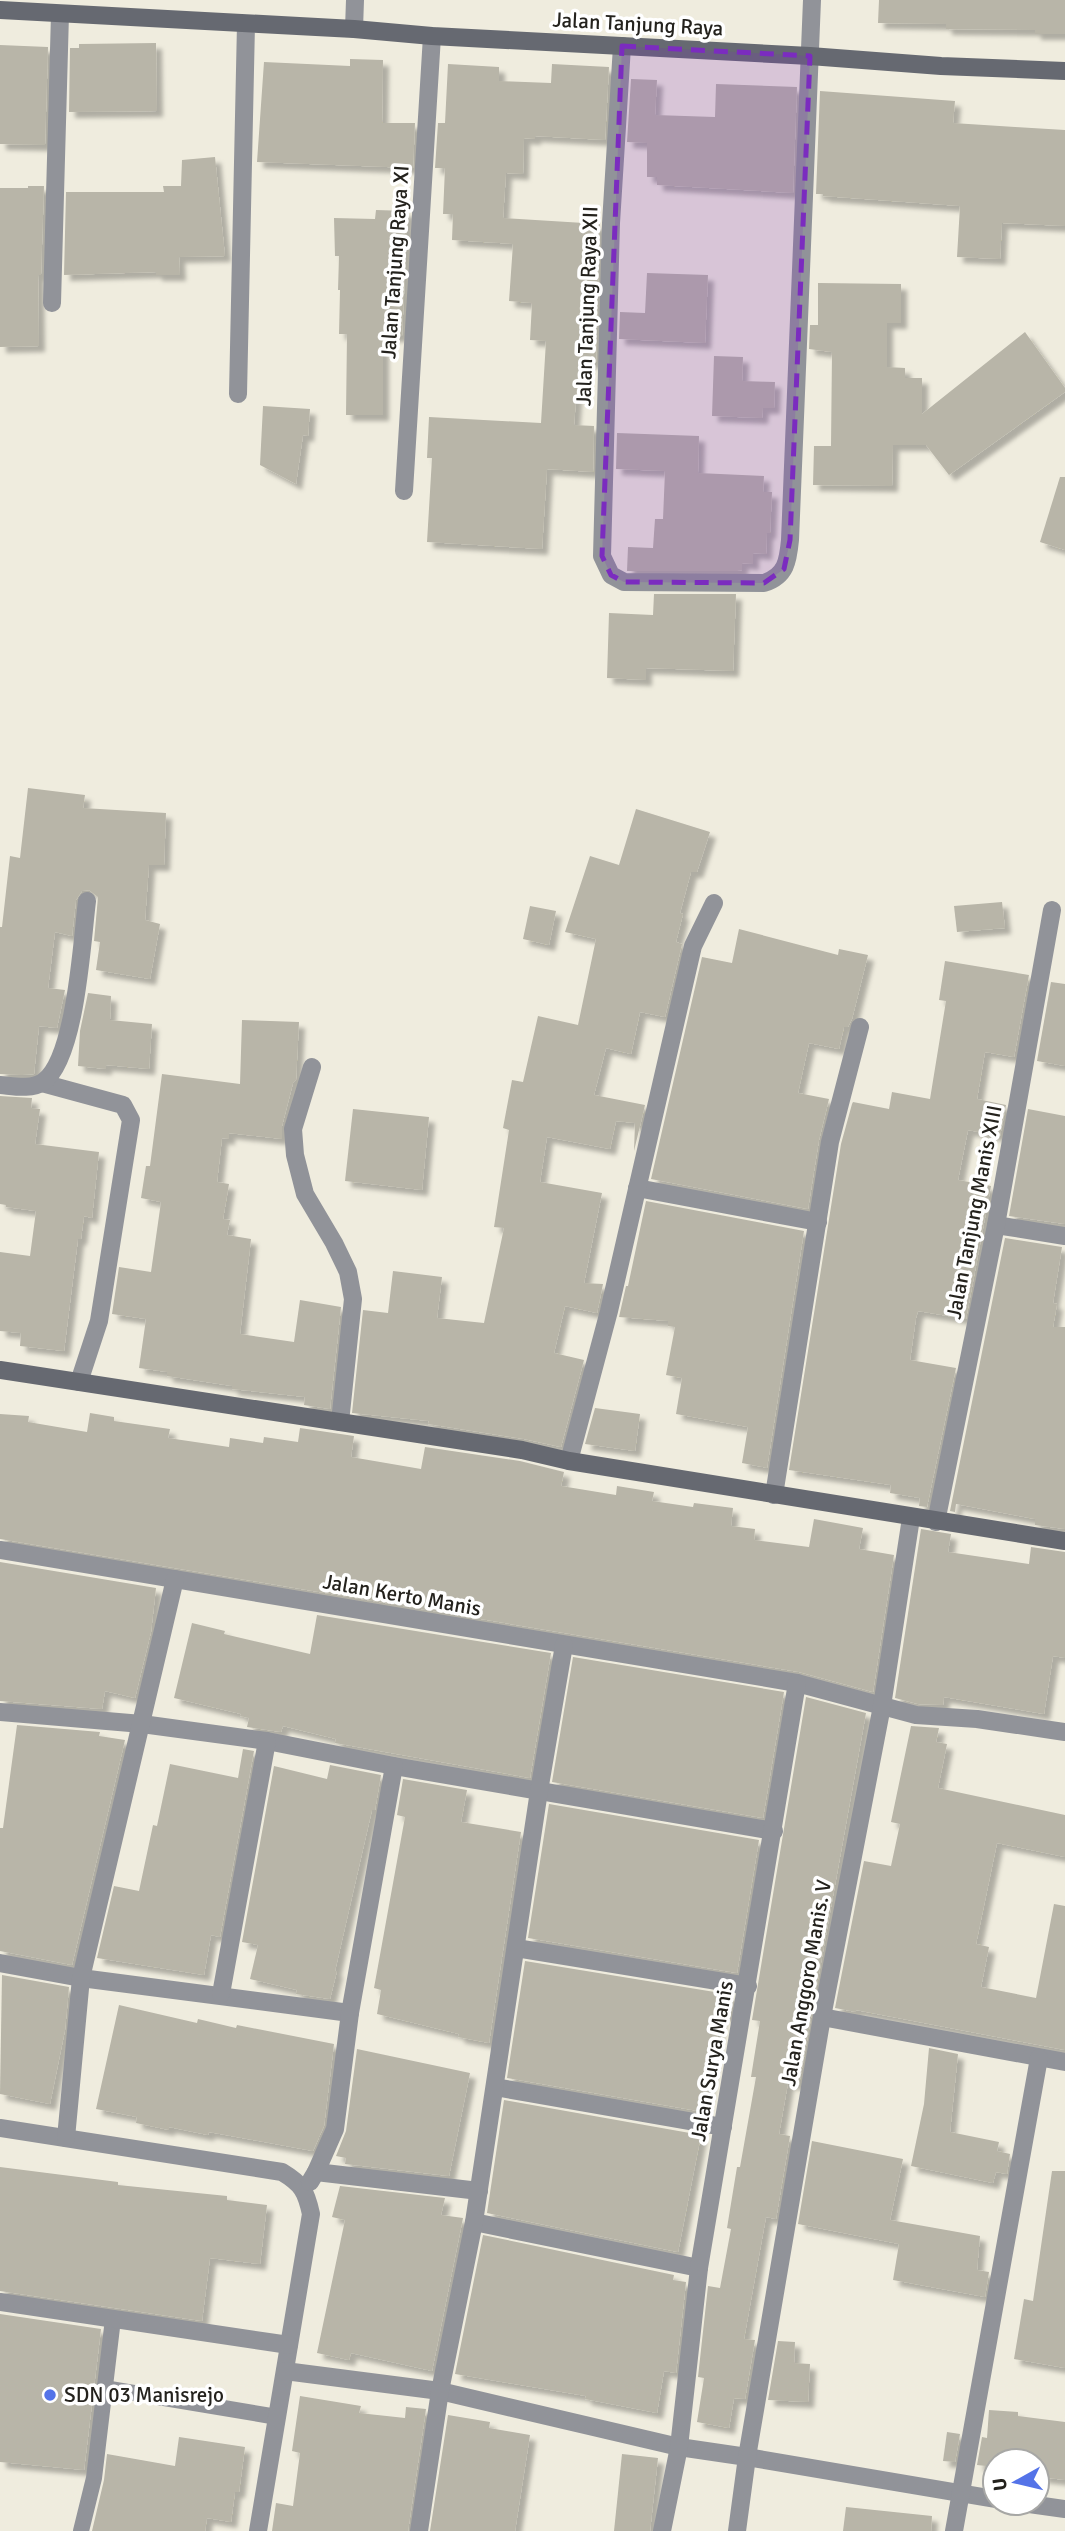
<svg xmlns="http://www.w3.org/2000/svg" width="1065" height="2531" font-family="Signika,sans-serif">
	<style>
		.building { fill: #b8b5a8; filter: url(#shadow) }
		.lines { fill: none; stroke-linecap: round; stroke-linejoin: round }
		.service { stroke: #919399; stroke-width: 16 }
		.minor { stroke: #919399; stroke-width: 18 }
		.secondary { stroke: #666971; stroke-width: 18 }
		.marked { fill: #7b2cbf; fill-opacity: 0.2; stroke: #7b2cbf; stroke-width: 5; stroke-dasharray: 14 9; stroke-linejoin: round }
		.poi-dot { fill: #5473e8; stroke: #fff; stroke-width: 2.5 }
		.labels { text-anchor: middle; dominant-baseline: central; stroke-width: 7; stroke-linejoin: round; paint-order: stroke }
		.street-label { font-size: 21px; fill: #24221d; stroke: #fff }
		.poi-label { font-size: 21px; fill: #24221d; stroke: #fff; text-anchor: start }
	</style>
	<defs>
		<filter id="shadow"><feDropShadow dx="6" dy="6" stdDeviation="2" flood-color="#0004"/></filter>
	</defs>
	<rect width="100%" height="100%" fill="#efecde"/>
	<g class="building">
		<polygon points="879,0 1065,0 1065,34 1035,34 1035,30 946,29 946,24 878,23"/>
		<polygon points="156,43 157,111 69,112 70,48 79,48 79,44"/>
		<polygon points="0,45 48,47 45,145 0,144"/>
		<polygon points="350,59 383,60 382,123 415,123 413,168 257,162 264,62 350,66"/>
		<polygon points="448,64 499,67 499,81 551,83 552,64 609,67 605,140 535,136 535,139 524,138 523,174 506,173 503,218 600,224 596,363 579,362 574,425 594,426 593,472 547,469 542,549 427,542 432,458 427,458 429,417 541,423 546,341 530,340 532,303 509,301 513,244 452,240 453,214 443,214 445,168 435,168 438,123 445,123"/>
		<polygon points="631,79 657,80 655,115 715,117 716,84 797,87 793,193 657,185 657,177 647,177 647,143 627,142"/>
		<polygon points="820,91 955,101 953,123 1065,130 1065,226 1002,223 1000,259 957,257 960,206 823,196 823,194 816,194"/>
		<polygon points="215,157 225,256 179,257 180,275 156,275 156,272 64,275 66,192 164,192 163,186 181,186 182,160"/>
		<polygon points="28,186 44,186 41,275 38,275 39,346 0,347 0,188 28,188"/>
		<polygon points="376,210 408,211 402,336 383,336 383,415 346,415 347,334 339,334 340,290 338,290 339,256 335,256 334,218 375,219"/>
		<polygon points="647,273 708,275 705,343 619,339 620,312 645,313"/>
		<polygon points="818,283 901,284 901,323 887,323 887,367 905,368 905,378 922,378 922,414 1025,332 1065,388 1065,392 949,475 926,445 893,445 892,486 813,485 814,446 831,446 832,352 809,349 810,325 818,325"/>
		<polygon points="714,356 743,357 742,381 775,382 774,408 763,408 762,418 712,416"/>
		<polygon points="263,406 310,409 308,436 303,435 296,484 260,465"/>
		<polygon points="617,433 699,436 698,473 764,476 763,492 772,492 770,533 767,533 766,554 753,553 753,564 742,563 742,570 737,571 627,571 628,547 653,548 655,519 663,519 665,471 616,469"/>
		<polygon points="1060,477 1065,477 1065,550 1040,542"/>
		<polygon points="654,594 736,594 733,671 646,668 646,680 607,678 609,613 653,615"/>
		<polygon points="28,788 85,795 83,808 166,813 164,865 149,865 145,920 160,924 150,979 96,970 100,942 94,941 98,897 89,890 82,891 76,900 72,936 55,932 48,988 65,990 57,1028 39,1026 34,1074 22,1075 0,1074 0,927 2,927 10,856 20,858"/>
		<polygon points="636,809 710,832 697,872 691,872 680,913 683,914 676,942 682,944 665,1017 640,1012 631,1054 606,1048 594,1095 645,1105 634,1151 635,1123 616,1121 610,1149 547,1137 540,1182 602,1193 584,1283 603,1284 597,1313 565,1306 554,1353 584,1360 561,1447 524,1439 428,1424 429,1421 352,1413 363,1310 388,1313 393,1271 442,1277 437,1318 484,1323 504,1228 494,1227 509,1130 503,1128 512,1080 523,1082 538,1016 578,1025 596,939 565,932 590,856 619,865"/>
		<polygon points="1002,902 1005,928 957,932 954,906"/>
		<polygon points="530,906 556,911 549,945 523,939"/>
		<polygon points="739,929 838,955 839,949 868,955 852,1019 848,1027 844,1027 839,1049 809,1043 798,1093 829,1099 819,1140 808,1209 651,1179 702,957 732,963"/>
		<polygon points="945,961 1029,975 1014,1057 985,1052 977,1099 1006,1105 1000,1136 968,1130 958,1180 991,1186 966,1319 918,1311 916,1318 910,1360 956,1368 927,1507 919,1506 920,1498 890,1493 891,1485 789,1470 841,1144 852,1104 853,1102 889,1109 892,1092 930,1099 946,1001 939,1000"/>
		<polygon points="1051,982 1065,984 1065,1066 1037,1061"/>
		<polygon points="88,993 111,996 110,1020 152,1024 149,1069 106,1065 106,1069 78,1066 80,1031"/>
		<polygon points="242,1020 299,1022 296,1080 293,1083 282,1126 282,1139 229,1133 229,1139 222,1138 217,1182 229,1184 223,1219 230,1220 227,1235 251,1239 240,1334 294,1342 300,1300 341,1307 330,1409 304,1405 305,1397 232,1389 232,1386 167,1376 167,1372 139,1368 146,1319 112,1314 119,1267 151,1272 161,1202 141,1198 146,1166 150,1166 162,1074 240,1084"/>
		<polygon points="0,1096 32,1098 31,1108 40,1109 35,1144 99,1152 92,1218 84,1216 81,1239 78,1239 64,1351 20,1346 21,1333 0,1331 0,1252 30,1256 36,1211 6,1207 6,1205 0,1204"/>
		<polygon points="353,1109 429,1117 422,1190 345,1181"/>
		<polygon points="1028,1109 1065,1116 1065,1224 1009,1216"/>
		<polygon points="646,1201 804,1231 767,1468 742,1463 748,1427 676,1414 682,1378 666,1375 675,1327 668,1326 668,1321 619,1317 626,1286 628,1286"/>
		<polygon points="1005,1238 1062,1247 1053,1303 1057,1304 1053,1327 1065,1327 1065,1529 1035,1525 1035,1519 956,1504 955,1512 950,1511"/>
		<polygon points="595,1408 640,1414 635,1451 585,1444"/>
		<polygon points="90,1413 114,1417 114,1421 170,1429 168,1438 229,1447 230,1438 263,1443 264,1437 298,1442 300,1428 354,1436 351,1457 421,1469 425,1447 520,1461 564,1472 561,1486 616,1495 617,1486 654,1492 652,1501 693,1507 694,1503 733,1508 731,1526 755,1529 754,1540 809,1547 814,1519 863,1528 859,1549 894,1555 873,1692 799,1672 0,1539 0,1414 29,1416 28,1422 87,1432"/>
		<polygon points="921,1529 951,1534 948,1552 1029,1564 1031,1547 1065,1552 1065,1658 1053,1656 1044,1714 944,1697 943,1705 918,1704 895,1698"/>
		<polygon points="0,1562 156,1588 151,1632 135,1698 105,1691 102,1709 0,1701"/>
		<polygon points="317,1615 551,1653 530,1778 335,1743 336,1739 283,1726 281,1732 247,1727 249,1718 240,1716 241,1714 174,1698 192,1623 225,1631 224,1634 310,1654"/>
		<polygon points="573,1657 784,1692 763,1818 552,1782"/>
		<polygon points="806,1697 866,1713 799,2085 788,2083 779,2134 790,2136 776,2219 766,2217 744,2339 755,2340 745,2399 734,2398 729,2428 697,2422 704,2378 698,2377 708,2286 720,2288 731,2229 727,2228 737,2167 740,2167 756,2077 751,2077 760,2021 752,2020"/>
		<polygon points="17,1725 100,1732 99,1736 125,1740 72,1965 0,1951 0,1828 3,1828"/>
		<polygon points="911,1726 939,1728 936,1742 947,1744 938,1788 1065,1815 1065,1857 997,1843 976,1944 989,1947 981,1987 1036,1998 1054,1904 1065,1906 1065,2050 856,2010 856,2012 835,2008 864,1861 891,1866 900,1824 891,1822"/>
		<polygon points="243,1749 254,1751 220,1937 211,1935 204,1975 97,1958 114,1886 139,1891 153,1825 157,1826 170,1764 238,1778"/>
		<polygon points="330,1765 381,1775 375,1810 372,1810 335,1971 337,1971 330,1999 296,1994 297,1990 250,1979 258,1945 242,1942 274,1766 327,1779"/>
		<polygon points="403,1779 467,1790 461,1822 521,1832 489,2043 458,2037 459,2034 377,2014 381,1990 374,1988 405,1817 397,1815"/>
		<polygon points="549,1804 759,1840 737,1973 528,1938"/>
		<polygon points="525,1961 733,1995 730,2016 721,2015 704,2112 507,2078"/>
		<polygon points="2,1975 69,1987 65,2030 50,2104 0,2094"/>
		<polygon points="119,2005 197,2023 198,2019 236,2028 237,2025 334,2044 324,2126 313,2151 209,2132 208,2135 169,2127 169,2130 136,2123 137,2117 96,2109"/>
		<polygon points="929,2048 958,2054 950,2132 999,2142 997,2151 1010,2154 1007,2174 996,2172 993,2183 911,2166 924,2104"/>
		<polygon points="357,2049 470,2073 449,2176 345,2164 346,2158 336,2156 346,2131"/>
		<polygon points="504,2100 701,2135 678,2252 487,2213"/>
		<polygon points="812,2141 903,2159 890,2220 980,2236 977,2270 989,2272 985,2297 893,2280 899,2244 798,2224"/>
		<polygon points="0,2167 118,2182 118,2185 227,2196 227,2200 267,2205 260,2264 210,2258 202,2321 0,2291"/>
		<polygon points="1052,2171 1065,2171 1065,2368 1014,2359 1024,2299 1033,2301"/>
		<polygon points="340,2186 445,2198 441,2215 463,2218 432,2371 351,2353 349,2360 317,2353 345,2220 332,2217"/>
		<polygon points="483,2235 674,2275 673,2280 686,2282 676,2373 664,2371 657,2413 585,2399 586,2396 455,2374"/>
		<polygon points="0,2314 101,2329 84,2470 0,2462"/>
		<polygon points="778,2341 795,2342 794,2363 810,2364 808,2402 768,2400"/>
		<polygon points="300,2396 361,2406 359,2413 405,2418 406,2407 426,2409 408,2531 272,2531 276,2503 293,2506 300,2453 292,2451"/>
		<polygon points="989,2410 1018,2412 1018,2416 1065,2422 1065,2480 1041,2477 1043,2461 995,2461 995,2467 977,2465 982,2437 987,2438"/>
		<polygon points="448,2415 490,2422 489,2428 530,2435 515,2531 430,2531"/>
		<polygon points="947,2432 960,2434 955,2462 943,2461"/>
		<polygon points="179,2437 245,2447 239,2492 235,2492 231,2522 207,2518 205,2531 92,2531 104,2480 107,2454 175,2466"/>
		<polygon points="622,2454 658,2458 650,2531 614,2531"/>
		<polygon points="846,2507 932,2516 931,2531 843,2531"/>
	</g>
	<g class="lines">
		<g class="service">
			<polyline points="104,2388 277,2417"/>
			<polyline points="81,2531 94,2478 113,2319"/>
		</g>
		<g class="minor">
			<polyline points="354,29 355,0"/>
			<path d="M622,46l-11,177 -9,333 9,19 13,7 140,1c22,-7 24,-22 26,-43l22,-540"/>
			<polyline points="52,303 60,14"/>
			<polyline points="238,394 246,24"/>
			<polyline points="404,491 432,36"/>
			<polyline points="312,1067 293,1129 295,1155 305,1194 334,1243 348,1272 353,1299 340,1422"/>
			<polyline points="42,1083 123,1105 131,1120 99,1321 79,1382"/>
			<path d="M0,1085c13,1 31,5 43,-3 33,-23 39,-142 44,-181"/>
			<polyline points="637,1188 818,1222"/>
			<polyline points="996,1225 1065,1236"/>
			<polyline points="569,1461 609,1311 693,946 714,903"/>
			<polyline points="774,1495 830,1142 860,1027"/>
			<polyline points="936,1522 996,1225 1052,910"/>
			<polyline points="0,1550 797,1683 916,1715 977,1719 1065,1732"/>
			<polyline points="0,1712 142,1724 267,1741 394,1766 774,1831"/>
			<polyline points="516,1948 748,1986"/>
			<polyline points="0,1963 81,1978 350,2013"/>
			<polyline points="221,1994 267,1741"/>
			<polyline points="822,2017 1065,2062"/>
			<polyline points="495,2087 723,2127"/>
			<path d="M0,2128l282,44c20,12 24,19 29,42l-53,317"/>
			<polyline points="66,2138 81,1978 175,1579"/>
			<polyline points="316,2172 335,2129 350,2013 394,1766"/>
			<polyline points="310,2182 316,2172 479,2191"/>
			<polyline points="474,2222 699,2268"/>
			<polyline points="0,2302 289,2345"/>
			<polyline points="285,2371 440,2391 679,2447 747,2457 995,2499"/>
			<polyline points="1022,2503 1065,2509"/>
			<polyline points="419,2531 440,2391 474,2222 539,1791 564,1645"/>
			<polyline points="662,2531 679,2447 699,2268 797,1683"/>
			<polyline points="737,2531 747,2457 822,2017 882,1706 911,1518"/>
			<polyline points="954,2531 1039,2058"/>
		</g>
		<g class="secondary">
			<polyline points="0,10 354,29 432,36 810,56 941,66 1065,71"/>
			<polyline points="0,1370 522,1450 569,1461 1065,1541"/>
		</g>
	</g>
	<path class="marked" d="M622,46l188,10 -20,484 -6,29 -20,14 -140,-1 -13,-7 -9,-19z"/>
	<circle class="poi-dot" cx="50" cy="2395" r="7"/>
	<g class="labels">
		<g class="street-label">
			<text transform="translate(638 24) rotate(3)">Jalan Tanjung Raya</text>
			<text transform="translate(395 262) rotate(-86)">Jalan Tanjung Raya XI</text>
			<text transform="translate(587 306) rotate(-88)">Jalan Tanjung Raya XII</text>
			<text transform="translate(974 1212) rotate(-79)">Jalan Tanjung Manis XIII</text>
			<text transform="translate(402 1595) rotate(10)">Jalan Kerto Manis</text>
			<text transform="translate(806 1983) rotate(-80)">Jalan Anggoro Manis. V</text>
			<text transform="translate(712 2061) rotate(-80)">Jalan Surya Manis</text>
		</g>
		<g class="poi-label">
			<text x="64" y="2395">SDN 03 Manisrejo</text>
		</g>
	</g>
	<g transform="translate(1016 2482) rotate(262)"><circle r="33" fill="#ffffff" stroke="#a7a7a5" stroke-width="2"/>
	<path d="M0-5L12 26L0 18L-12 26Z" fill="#5473e8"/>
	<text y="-10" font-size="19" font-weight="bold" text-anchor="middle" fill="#24221d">U</text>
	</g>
</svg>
